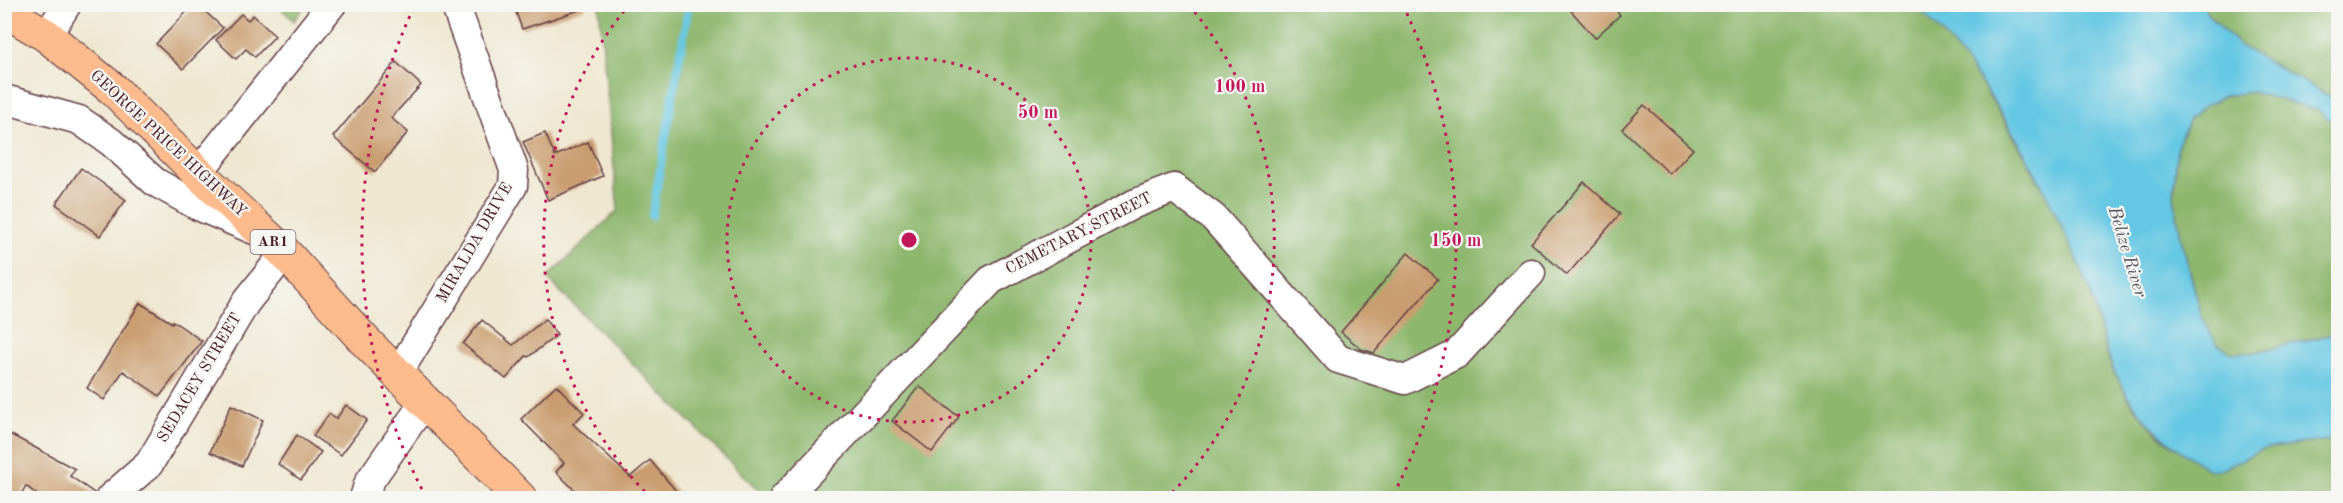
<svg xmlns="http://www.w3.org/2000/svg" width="2343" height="503" font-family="'Old Standard TT',serif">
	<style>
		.forest { fill: #8eb76e; stroke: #6c6b4c; stroke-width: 1.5 }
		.water { fill: #65c7e3; stroke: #587387; stroke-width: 1.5 }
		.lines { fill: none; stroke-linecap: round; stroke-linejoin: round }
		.stream { stroke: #65c7e3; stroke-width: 8 }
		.building { fill: #c99d6f }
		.street-casing { stroke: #633d44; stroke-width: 31 }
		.highway-casing { stroke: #633d44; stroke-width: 35 }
		.street { stroke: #fff; stroke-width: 28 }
		.highway { stroke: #fbbb8d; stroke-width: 33 }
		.ring { fill: none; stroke: #c2185b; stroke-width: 3; stroke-dasharray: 3 6 }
		.labels { text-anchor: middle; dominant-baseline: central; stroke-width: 4.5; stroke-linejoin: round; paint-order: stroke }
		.shield { fill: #f6f6f2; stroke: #7e6067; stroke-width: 1.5 }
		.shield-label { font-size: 15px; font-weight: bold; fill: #4a1f2b }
		.street-label { font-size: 16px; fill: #4a1f2b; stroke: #f6f6f2 }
		.water-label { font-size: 18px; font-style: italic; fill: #525162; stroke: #f6f6f2 }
		.centre { fill: #c2185b; stroke: #f6f6f2; stroke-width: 3 }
		.ring-label { font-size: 18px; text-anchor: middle; font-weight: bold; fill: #c2185b; stroke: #f6f6f2; stroke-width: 4.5; stroke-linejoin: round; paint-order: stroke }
	</style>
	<rect width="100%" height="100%" fill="#f6f6f2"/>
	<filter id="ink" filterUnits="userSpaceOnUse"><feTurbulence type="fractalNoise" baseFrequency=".0167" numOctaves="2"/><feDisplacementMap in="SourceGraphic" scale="12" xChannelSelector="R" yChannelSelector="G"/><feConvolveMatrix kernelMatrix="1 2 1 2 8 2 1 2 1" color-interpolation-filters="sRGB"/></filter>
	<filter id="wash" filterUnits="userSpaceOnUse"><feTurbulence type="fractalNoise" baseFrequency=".008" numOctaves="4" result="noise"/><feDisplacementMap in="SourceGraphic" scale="24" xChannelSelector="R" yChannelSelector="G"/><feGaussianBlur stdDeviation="1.35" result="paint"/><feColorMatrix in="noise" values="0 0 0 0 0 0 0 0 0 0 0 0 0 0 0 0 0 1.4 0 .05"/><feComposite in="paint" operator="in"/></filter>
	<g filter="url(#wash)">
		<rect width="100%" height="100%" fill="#efe7d0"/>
		<g class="forest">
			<polygon points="278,5 305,5 294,21"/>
			<polygon points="599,5 1914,5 1939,27 1975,73 2016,140 2059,218 2089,288 2111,366 2132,404 2155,431 2171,444 2196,461 2224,469 2262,449 2338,439 2338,498 766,498 547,278 618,210"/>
			<polygon points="2202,5 2338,5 2338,101 2240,46 2210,16"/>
			<polygon points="2252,92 2317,110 2338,126 2338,333 2252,353 2232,353 2217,344 2202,317 2181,238 2174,197 2177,147 2189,119 2206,105 2224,96"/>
		</g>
		<path class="water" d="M1914,5h288l8,11 30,30 98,55v25l-21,-16 -65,-18 -28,4 -18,9 -17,14 -12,28 -3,50 7,41 21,79 15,27 15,9h20l86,-20v106l-76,10 -38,20 -13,2c-36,-22 -67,-46 -88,-84 -4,-8 -10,-15 -12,-24 -10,-29 -15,-59 -27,-87 -39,-91 -96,-205 -170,-271z"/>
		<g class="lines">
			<polyline class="stream" points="652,216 689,4"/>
		</g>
		<g id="blocks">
			<g class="building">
				<polygon points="194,4 197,4 223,28 183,69 156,44"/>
				<polygon points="513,4 585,4 586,8 522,29"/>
				<polygon points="1565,4 1611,4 1620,15 1595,38"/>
				<polygon points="241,14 248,20 253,15 275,36 255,57 246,49 236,59 216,40"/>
				<polygon points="396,62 421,85 391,118 408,132 375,172 333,137"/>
				<polygon points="1644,105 1693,149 1670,174 1622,129"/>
				<polygon points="545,133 555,156 588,142 603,176 548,200 523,142"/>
				<polygon points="81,168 126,200 100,236 56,204"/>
				<polygon points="1584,182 1620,214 1567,275 1531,243"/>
				<polygon points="1408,253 1438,279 1374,353 1361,349 1341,332"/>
				<polygon points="140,303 172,323 173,321 202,341 160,396 123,371 104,400 87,388"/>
				<polygon points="545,319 557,335 528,357 526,356 506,379 463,344 482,320 513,345"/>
				<polygon points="556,385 584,413 573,424 630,477 650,460 682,498 583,498 556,472 564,463 521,419"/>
				<polygon points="919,386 959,417 932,452 892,421"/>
				<polygon points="231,405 263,420 242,466 210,452"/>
				<polygon points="346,405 367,420 341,455 313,436 329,414 336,419"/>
				<polygon points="4,431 75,469 70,476 94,493 94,498 41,498 26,486 19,498 4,498"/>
				<polygon points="297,435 321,452 301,480 278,464"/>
			</g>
		</g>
	</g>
	<g filter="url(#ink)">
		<use href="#blocks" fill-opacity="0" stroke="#633d44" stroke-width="1.5"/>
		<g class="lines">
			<defs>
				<g id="street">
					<polyline points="47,36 67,4"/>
					<polyline points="4,99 79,120 111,142 155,182 198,206 254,230"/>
					<polyline points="198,173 332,4"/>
					<polyline points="398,373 513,186 514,170 455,4"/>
					<polyline points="110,498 149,464 246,302 285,253"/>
					<polyline points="364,498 369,482 426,400"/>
					<polyline points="784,498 991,280 1134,204 1174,188 1214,218 1338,359 1405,380 1457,354 1531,273"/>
				</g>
				<polyline id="highway" points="4,10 47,36 114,90 198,173 285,253 364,340 520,498"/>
			</defs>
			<use href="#street" class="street-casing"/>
			<use href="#highway" class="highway-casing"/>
			<use href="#street" class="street"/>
			<use href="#highway" class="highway"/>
		</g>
	</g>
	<g class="ring">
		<circle cx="909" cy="240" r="182"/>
		<path d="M651 498A365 365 0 0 1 629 5M1189 5A365 365 0 0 1 1167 498"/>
		<path d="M426 497A547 547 0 0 1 415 5M1403 5A547 547 0 0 1 1392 497"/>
	</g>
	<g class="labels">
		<rect class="shield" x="250.5" y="230" width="45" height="24" rx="4.5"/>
		<g class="shield-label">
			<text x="273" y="242">AR1</text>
		</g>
		<g class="street-label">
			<text transform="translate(168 144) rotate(43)">GEORGE PRICE HIGHWAY</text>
			<text transform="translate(1079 234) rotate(-27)">CEMETARY STREET</text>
			<text transform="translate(475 243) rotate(-60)">MIRALDA DRIVE</text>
			<text transform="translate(200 378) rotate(-59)">SEDACEY STREET</text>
		</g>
		<g class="water-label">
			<text transform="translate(2127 252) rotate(73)">Belize River</text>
		</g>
	</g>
	<circle cx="909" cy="240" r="9" class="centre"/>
	<g class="ring-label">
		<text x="1240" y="92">100 m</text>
		<text x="1038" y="118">50 m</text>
		<text x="1456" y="246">150 m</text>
	</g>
	<rect width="2343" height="503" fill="none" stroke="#f6f6f2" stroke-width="24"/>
</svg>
